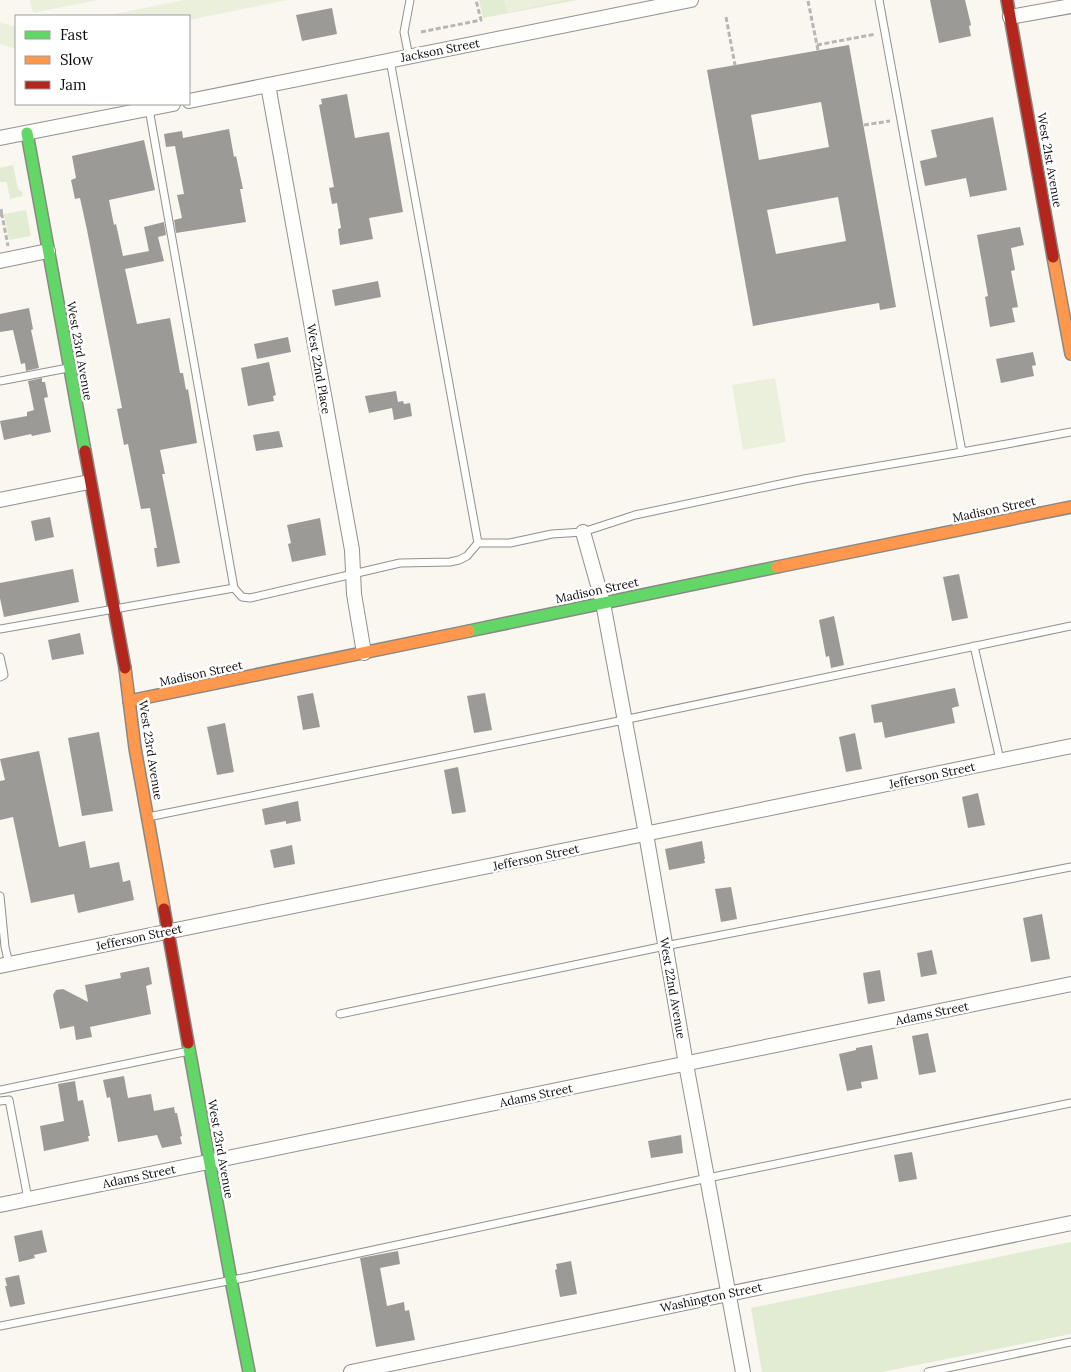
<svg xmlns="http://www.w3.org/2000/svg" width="1071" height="1372" font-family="Lora,serif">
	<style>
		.green { fill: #e1ecd2 }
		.pitch { fill: #ebf0dc }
		.building { fill: #9c9a96; fill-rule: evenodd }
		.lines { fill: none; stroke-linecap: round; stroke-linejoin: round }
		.lane-casing { stroke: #92918e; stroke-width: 9 }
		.street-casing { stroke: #92918e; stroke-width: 16 }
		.fast-casing { stroke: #898885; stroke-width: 14 }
		.slow-casing { stroke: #898885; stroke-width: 14 }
		.jam-casing { stroke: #898885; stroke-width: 14 }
		.path { stroke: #b7b6b5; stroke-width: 3; stroke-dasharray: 5 2.5; stroke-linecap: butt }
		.lane { stroke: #fefefd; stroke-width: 7 }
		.street { stroke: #fefefd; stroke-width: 14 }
		.fast { stroke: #63d668; stroke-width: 11 }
		.slow { stroke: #ff974d; stroke-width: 11 }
		.jam { stroke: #b3261e; stroke-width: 11 }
		.labels { text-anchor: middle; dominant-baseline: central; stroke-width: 5; stroke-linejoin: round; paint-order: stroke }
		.street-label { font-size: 12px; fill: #0b0b0b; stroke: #fff }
	</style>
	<rect width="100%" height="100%" fill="#f9f7f0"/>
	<g class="green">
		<polygon points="479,0 577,0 483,18"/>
		<polygon points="13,165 18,189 22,192 23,196 9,199 10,197 7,184 6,182 0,182 0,168"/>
		<polygon points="26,210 31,236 9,240 4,214"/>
		<polygon points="1071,1242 1071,1334 882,1372 762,1372 751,1308"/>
	</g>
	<g class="pitch">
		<polygon points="30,0 98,0 33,13"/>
		<polygon points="184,0 288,0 189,20 189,16 104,16"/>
		<polygon points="504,0 565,0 507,13"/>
		<polygon points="0,22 16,27 16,49 0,44"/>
		<polygon points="775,378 786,442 743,450 732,385"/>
	</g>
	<g class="building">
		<polygon points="930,0 965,0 971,25 969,26 971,36 939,43"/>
		<polygon points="332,8 337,34 302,41 296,15"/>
		<path d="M849,45l47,262 -16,3 -1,-7 -126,23 -46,-256zM821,102l8,45 -70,13 -8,-45zM838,197l8,44 -70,13 -9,-44z"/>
		<polygon points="347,94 355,138 389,132 403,212 369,218 373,239 340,245 338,229 341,228 337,203 332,204 329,188 334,187 319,105 322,104 321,99"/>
		<polygon points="993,117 1007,190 970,197 966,178 925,186 920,161 937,157 931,130"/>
		<polygon points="229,129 234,157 236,156 243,189 240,189 246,222 176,233 174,220 182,218 177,195 184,194 175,146 166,147 164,134 182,131 183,138"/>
		<polygon points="144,140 155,190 109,200 114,225 116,224 123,256 149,251 144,227 164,222 166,235 158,237 164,261 125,269 137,324 170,318 180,373 183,373 186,390 188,389 197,443 160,450 165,474 162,474 180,563 157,567 154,548 157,548 150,508 141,509 128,444 124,445 117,409 122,408 87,230 80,198 75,199 71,180 76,178 72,156"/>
		<polygon points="1020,227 1024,245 1011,248 1015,270 1011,271 1018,307 1012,308 1015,322 990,327 985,297 988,296 977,235"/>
		<polygon points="378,281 381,297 335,306 332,290"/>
		<polygon points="29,308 33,329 31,330 39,368 26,371 25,363 21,364 13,330 0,332 0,314"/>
		<polygon points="288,337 291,352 257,359 254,344"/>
		<polygon points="1033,352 1036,365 1032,366 1034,376 1001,383 996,359"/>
		<polygon points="269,362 276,395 273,396 274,401 248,406 241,368"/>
		<polygon points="42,378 42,382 45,382 48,397 44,398 51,432 32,436 31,434 4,440 0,421 27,416 27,412 34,410 28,381"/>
		<polygon points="396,391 398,402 403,401 404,404 410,403 412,416 394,420 392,408 369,413 365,396"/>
		<polygon points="279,431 283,447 256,451 253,435"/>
		<polygon points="50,517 54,537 35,541 31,521"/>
		<polygon points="320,518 326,555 292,562 288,544 291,543 287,525"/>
		<polygon points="73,569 79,602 4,617 0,598 0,583"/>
		<polygon points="959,574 968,618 952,621 943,577"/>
		<polygon points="834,616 844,665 831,668 829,656 826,657 819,620"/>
		<polygon points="80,633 84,654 52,660 48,640"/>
		<polygon points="955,688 959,706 952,708 955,723 885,738 882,722 874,723 871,705"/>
		<polygon points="313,693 320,727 303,730 297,696"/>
		<polygon points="485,693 492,730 474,733 467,696"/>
		<polygon points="225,723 234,772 217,775 207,727"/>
		<polygon points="99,732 113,811 82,816 68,738"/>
		<polygon points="855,733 862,769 846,772 839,737"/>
		<polygon points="39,751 59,847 85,841 90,868 119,862 123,882 130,880 134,900 78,913 74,894 31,903 13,817 0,820 0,781 5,780 0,759"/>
		<polygon points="458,767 466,812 452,814 444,770"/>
		<polygon points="978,793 985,825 968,828 962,797"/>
		<polygon points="298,801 301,821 286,824 286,821 265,825 262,809"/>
		<polygon points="702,841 705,859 704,859 705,863 669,870 665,849"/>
		<polygon points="292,845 295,864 274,868 270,850"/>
		<polygon points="731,887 737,919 721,922 715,889"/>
		<polygon points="1042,914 1050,959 1031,962 1023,918"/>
		<polygon points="932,950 937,974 921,977 917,953"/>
		<polygon points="149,967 152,984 146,986 151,1014 90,1027 92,1037 76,1040 74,1026 60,1029 53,995 56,990 63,989 88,1002 85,985 121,978 120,973"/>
		<polygon points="880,970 885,1001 868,1004 863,973"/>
		<polygon points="928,1033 936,1072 919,1075 912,1036"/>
		<polygon points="872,1045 878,1079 861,1082 862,1088 847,1091 839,1054 856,1050 856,1048"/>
		<polygon points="124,1076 128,1098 151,1094 154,1111 174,1107 175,1113 177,1113 182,1136 180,1137 182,1144 162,1148 157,1135 118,1142 110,1097 107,1098 103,1080"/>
		<polygon points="75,1081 78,1101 83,1100 90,1136 88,1136 89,1141 44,1151 40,1126 64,1121 58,1084"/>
		<polygon points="681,1135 683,1153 651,1158 648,1141"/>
		<polygon points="912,1152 917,1179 899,1182 894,1155"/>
		<polygon points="42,1230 47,1252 34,1255 35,1258 19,1262 14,1236"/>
		<polygon points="398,1251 400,1264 380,1268 387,1306 404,1302 405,1311 409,1310 415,1340 376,1347 360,1258"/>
		<polygon points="571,1261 577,1294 560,1297 555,1270 557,1269 556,1264"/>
		<polygon points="19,1275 25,1304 10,1307 5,1286 7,1286 5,1278"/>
	</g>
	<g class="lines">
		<defs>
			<g id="lane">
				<polyline points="879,0 962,452 1007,444 1071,432"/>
				<polyline points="409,57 404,32 410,0"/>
				<polyline points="390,60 478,543"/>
				<polyline points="149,109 234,588 242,597 250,598 400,563 450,562 459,560 467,556 478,543 510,543 552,534 583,532 635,515 804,479 962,452"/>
				<polyline points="0,381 68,368"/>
				<polyline points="0,629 234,588"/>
				<polyline points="974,646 1000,760"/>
				<polyline points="0,657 4,675 0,677"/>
				<polyline points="148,817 609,723 1071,626"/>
				<polyline points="0,896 5,947 9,964"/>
				<polyline points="340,1014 665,946 1071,867"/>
				<polyline points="0,1090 189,1051"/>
				<polyline points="0,1101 9,1100 28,1199"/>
				<polyline points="0,1326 248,1277 708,1178 1071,1103"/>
				<polyline points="928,1372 1071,1342"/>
			</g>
			<g id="street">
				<polyline points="1010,17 1071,6"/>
				<polyline points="268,85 352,550 354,594 364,653"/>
				<polyline points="189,101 691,0"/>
				<polyline points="0,138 173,104"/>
				<polyline points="0,261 48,251"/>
				<polyline points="0,500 89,482"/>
				<polyline points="583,532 603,603 646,834 686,1064 743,1372"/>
				<polyline points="0,966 630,837 1071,746"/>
				<polyline points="0,1205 1071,984"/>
				<polyline points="351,1372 1071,1223"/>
			</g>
			<g id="fast">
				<polyline points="27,133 85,451"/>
				<polyline points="469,631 777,567"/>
				<polyline points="188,1043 231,1280 249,1372"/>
			</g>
			<g id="slow">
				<polyline points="1053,257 1071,354"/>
				<polyline points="777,567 1071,507"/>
				<polyline points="125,668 135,748 164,909"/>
				<polyline points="129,701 469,631"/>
			</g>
			<g id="jam">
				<polyline points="1007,0 1053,257"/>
				<polyline points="85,451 125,668"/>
				<polyline points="164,909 188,1043"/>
			</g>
		</defs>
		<use href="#lane" class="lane-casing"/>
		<use href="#street" class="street-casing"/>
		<use href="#fast" class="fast-casing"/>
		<use href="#slow" class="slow-casing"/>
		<use href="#jam" class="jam-casing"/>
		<g class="path">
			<polyline points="808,1 818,50"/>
			<polyline points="726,17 735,65"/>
			<polyline points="421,32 481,20 476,0"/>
			<polyline points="817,45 876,34"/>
			<polyline points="864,125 890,121"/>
			<polyline points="1,209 2,215"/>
			<polyline points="0,215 2,215 8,246"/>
		</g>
		<use href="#lane" class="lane"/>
		<use href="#street" class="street"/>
		<use href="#fast" class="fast"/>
		<use href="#slow" class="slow"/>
		<use href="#jam" class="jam"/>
	</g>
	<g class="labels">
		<g class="street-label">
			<text transform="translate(440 50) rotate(-11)">Jackson Street</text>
			<text transform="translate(1050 160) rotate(80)">West 21st Avenue</text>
			<text transform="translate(80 351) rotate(80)">West 23rd Avenue</text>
			<text transform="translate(319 369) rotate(80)">West 22nd Place</text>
			<text transform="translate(994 509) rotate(-12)">Madison Street</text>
			<text transform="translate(597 590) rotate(-12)">Madison Street</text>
			<text transform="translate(201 673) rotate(-12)">Madison Street</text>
			<text transform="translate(151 750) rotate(81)">West 23rd Avenue</text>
			<text transform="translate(932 775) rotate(-12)">Jefferson Street</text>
			<text transform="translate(536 857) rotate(-12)">Jefferson Street</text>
			<text transform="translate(139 937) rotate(-12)">Jefferson Street</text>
			<text transform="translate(673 988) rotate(80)">West 22nd Avenue</text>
			<text transform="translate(932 1013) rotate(-12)">Adams Street</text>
			<text transform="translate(536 1095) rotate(-12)">Adams Street</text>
			<text transform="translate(221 1149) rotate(80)">West 23rd Avenue</text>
			<text transform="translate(139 1176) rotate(-12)">Adams Street</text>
			<text transform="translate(711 1297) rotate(-12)">Washington Street</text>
		</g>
	</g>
	<rect x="15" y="15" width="175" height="90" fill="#ffffff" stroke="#9d9d9d"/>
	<rect x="25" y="31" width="25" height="8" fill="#63d668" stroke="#9d9d9d"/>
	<text x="60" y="40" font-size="15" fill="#0b0b0b">Fast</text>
	<rect x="25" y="56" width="25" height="8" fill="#ff974d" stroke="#9d9d9d"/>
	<text x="60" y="65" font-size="15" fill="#0b0b0b">Slow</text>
	<rect x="25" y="81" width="25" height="8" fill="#b3261e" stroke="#9d9d9d"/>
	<text x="60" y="90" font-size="15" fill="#0b0b0b">Jam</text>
</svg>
